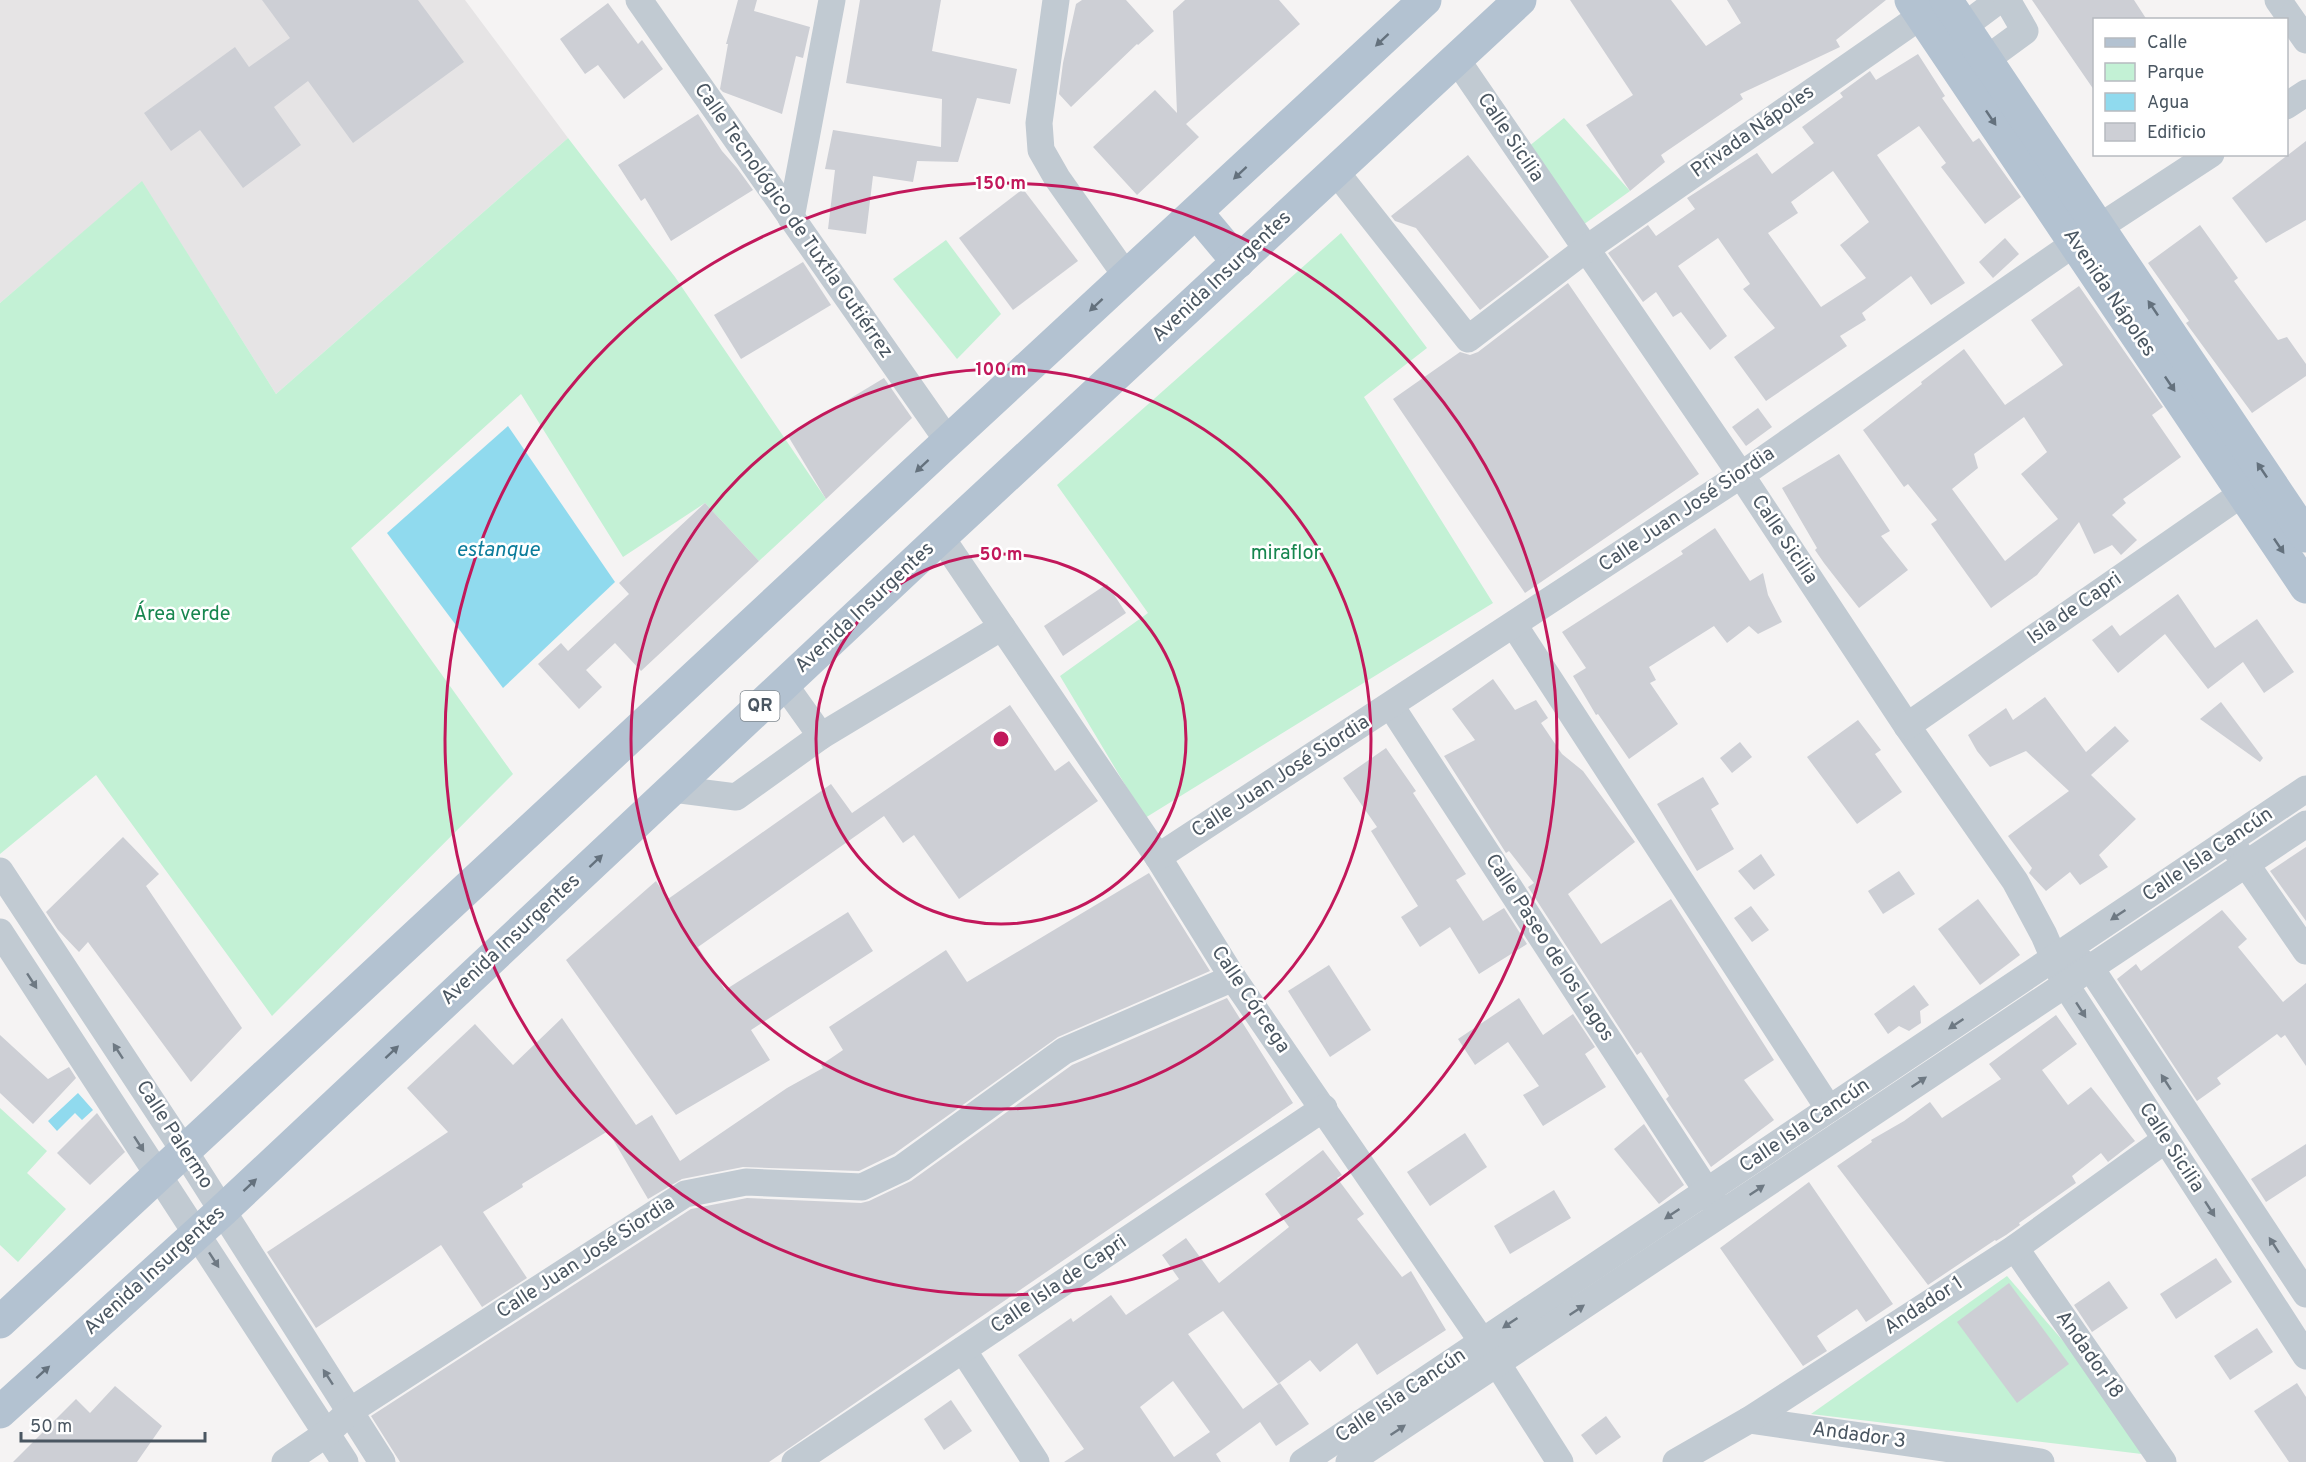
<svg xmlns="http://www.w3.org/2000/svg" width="2306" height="1462" font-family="Overpass,sans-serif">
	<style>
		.education { fill: #e6e4e5 }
		.green { fill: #c3f1d5 }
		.water { fill: #90daee }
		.building { fill: #cdcfd5; fill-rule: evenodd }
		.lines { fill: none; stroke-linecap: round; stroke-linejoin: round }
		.minor { stroke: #c1cad2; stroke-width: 27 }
		.major { stroke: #b3c2d1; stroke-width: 33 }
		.oneway { fill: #64717d }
		.oneway2 { fill: #6e7983 }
		.ring { fill: none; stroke: #c2185b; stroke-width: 3 }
		.labels { text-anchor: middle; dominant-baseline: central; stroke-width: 5; stroke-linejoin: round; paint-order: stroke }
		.shield { fill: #fff; stroke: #808990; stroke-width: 1.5 }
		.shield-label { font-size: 18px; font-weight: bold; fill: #4a5661 }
		.street-label { font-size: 20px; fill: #4a5661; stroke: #fff }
		.park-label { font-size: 20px; fill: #17864f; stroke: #fff }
		.water-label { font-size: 21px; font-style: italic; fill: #0c7c9b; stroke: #fff }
		.centre { fill: #c2185b; stroke: #fff; stroke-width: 3 }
		.ring-label { font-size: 18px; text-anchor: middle; font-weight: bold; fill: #c2185b; stroke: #fff; stroke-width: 5; stroke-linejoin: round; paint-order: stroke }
	</style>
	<rect width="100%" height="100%" fill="#f5f3f3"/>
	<polygon class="education" points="0,0 465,0 568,138 276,394 142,182 0,303"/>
	<g class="green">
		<polygon points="1564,118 1630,191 1576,230 1528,147"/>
		<polygon points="568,138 675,277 826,499 759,561 705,503 623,557 521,394 351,548 513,774 272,1016 96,775 0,854 0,303 142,181 276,394"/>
		<polygon points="1341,233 1427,348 1364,397 1493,603 1145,818 1060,676 1148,613 1057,485"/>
		<polygon points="946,240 1001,314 957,359 893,279"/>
		<polygon points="0,1108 47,1151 27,1173 66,1209 18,1262 0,1245"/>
		<polygon points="2007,1276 2102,1386 2150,1455 1811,1414"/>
	</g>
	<g class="water">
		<polygon points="508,426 615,582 503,688 387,533"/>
		<polygon points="78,1093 93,1110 82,1120 75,1113 57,1131 48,1121"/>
	</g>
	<g class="building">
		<polygon points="262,0 418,0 464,62 353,143 308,81 274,107 301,145 243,188 200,130 171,151 144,113 235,47 249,67 290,38"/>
		<polygon points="738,0 757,0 754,11 810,27 803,58 796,56 782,114 723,92 720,89 728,44 726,44"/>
		<polygon points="860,0 941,0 932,51 1017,69 1010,104 977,98 958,162 917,161 913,182 873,176 866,234 828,229 835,170 825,169 833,130 941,147 942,99 846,83"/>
		<polygon points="1082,0 1126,0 1154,31 1138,45 1137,44 1071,107 1059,94 1063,63 1076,4"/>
		<polygon points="1185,0 1279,0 1300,24 1186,124 1199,137 1137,195 1093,147 1155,90 1177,113 1173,11"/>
		<polygon points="1570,0 1671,0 1706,46 1741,23 1727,0 1886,0 1836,40 1840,47 1740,94 1743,99 1661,155 1665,162 1630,191 1586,125 1633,95"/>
		<polygon points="2032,0 2134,0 2147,20 2094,20 2094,90"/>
		<polygon points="608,3 638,44 642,40 663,69 624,99 598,65 585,74 560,39"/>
		<path d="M1918,54l27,42 -3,2 31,44 6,-4 42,59 -36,27 -44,-57 5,-4 -27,-37 -42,29 88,128 -34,22 -20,-29 -49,37 4,7 -26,16 7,10 -81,55 -32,-44 41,-29 -32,-39 7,-5 -32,-46 -40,28 49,70 -17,14 -29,-38 -8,5 -17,-25 -13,10 -35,-49 40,-28 8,11 39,-27 -8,-11 70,-45 15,21 42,-31 -12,-16 41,-30 -3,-4 30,-22 6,9zM1833,171l36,51 -29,23 26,33 -45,29 -53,-74 30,-20 -7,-11z"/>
		<polygon points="698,114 722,151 737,168 753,190 671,241 645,198 641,201 618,165"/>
		<polygon points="2306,141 2306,220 2266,243 2232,198"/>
		<polygon points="1468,155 1549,257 1480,310 1416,228 1395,221 1391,216"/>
		<polygon points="1023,189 1078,261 1013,310 959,238"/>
		<polygon points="2200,225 2238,278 2234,281 2278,340 2287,337 2306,364 2306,376 2252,413 2186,323 2189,321 2148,263"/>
		<polygon points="2005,238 2019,254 1993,278 1979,262"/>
		<polygon points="803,262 831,305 741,359 714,315"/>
		<polygon points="1568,283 1699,474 1525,593 1393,399 1460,352 1470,355 1478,352"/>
		<path d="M2079,286l84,121 -11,8 29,42 -58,42 3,4 -14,12 25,25 -16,15 -9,-10 -18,9 -15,-32 -42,53 -46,33 -60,-84 6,-4 -29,-36 -4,3 -41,-57 59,-46 -1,-2 43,-33 41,56 58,-40 -32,-45zM2024,417l23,35 -26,22 37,45 -53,42 -53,-72 26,-21 -4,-14z"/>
		<polygon points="884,378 912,418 826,499 788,436"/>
		<polygon points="1758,408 1772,427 1746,446 1732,427"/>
		<polygon points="1839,454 1890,531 1881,536 1908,570 1859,608 1824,563 1815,550 1817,548 1782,488"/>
		<polygon points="705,503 759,561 641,671 615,643 586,670 602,687 579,709 538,664 561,643 568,651 629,594 619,583"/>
		<polygon points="1715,528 1750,581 1763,573 1768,595 1782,622 1758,634 1749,626 1727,643 1714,626 1649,667 1656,680 1650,683 1678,724 1629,759 1598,714 1596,715 1573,676 1586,668 1562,632 1683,554 1681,551"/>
		<polygon points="1107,584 1126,613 1063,656 1044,626"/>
		<polygon points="2178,594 2215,648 2257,619 2294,672 2264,693 2243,662 2208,689 2165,634 2118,673 2092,640 2112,625 2120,636"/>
		<polygon points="1493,679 1515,710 1536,700 1548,718 1541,723 1562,754 1583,771 1635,842 1568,894 1601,944 1671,899 1774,1060 1744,1080 1774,1120 1711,1167 1666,1099 1669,1096 1641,1052 1637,1055 1528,887 1534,883 1509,851 1506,853 1444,756 1475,740 1452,709"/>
		<polygon points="2045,697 2086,752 2115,726 2129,741 2091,775 2136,819 2099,855 2108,867 2080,885 2070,872 2046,891 2029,873 2032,868 2008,836 2069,791 2026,751 1990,767 1977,751 1968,735 2006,708 2013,720"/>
		<polygon points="2221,702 2263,758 2260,762 2200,719"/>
		<polygon points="1010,705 1055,771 1069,761 1098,801 959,899 914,835 903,843 884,816 698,947 725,990 848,912 873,951 751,1030 770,1060 676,1115 566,960 656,881 668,899 831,784 852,813"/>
		<polygon points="1858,720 1881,750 1875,754 1902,792 1857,824 1807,757"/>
		<polygon points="1740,742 1752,757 1732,773 1720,758"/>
		<polygon points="1386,748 1416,791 1413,793 1466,874 1456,880 1483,921 1504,908 1527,944 1479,974 1450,927 1420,947 1401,917 1418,906 1371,831 1377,827 1343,778"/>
		<polygon points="1703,777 1719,804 1711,809 1734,849 1697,871 1657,804"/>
		<polygon points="123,837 159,874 146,886 242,1028 191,1082 88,942 79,952 58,930 46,912"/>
		<polygon points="2306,847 2306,921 2270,871"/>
		<polygon points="1761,854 1775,875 1754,890 1738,871"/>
		<polygon points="1899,871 1915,894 1883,914 1868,891"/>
		<polygon points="1149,873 1210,971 1058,1037 894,1154 859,1171 743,1167 682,1179 648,1199 608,1131 522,1184 523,1187 483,1212 527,1278 482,1307 441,1245 316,1328 267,1252 448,1132 407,1088 475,1024 513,1065 562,1018 636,1125 652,1115 680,1161 787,1088 823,1068 821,1065 843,1050 829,1027 946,950 967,982"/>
		<polygon points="1978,899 2020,955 1980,985 1938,929"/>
		<polygon points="1751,906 1769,930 1752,942 1734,918"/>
		<polygon points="2222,910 2247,939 2238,947 2283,1002 2306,983 2306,1066 2285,1035 2281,1038 2277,1034 2217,1078 2221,1084 2197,1101 2117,979 2136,964 2141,971"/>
		<polygon points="1329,965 1371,1030 1330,1057 1288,991"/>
		<polygon points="1914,985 1929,1005 1920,1011 1921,1023 1909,1031 1899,1026 1888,1034 1874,1014"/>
		<polygon points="1227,998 1293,1103 769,1462 400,1462 371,1416 691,1209 747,1198 861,1203 869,1201 911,1181 1072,1065"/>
		<polygon points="1519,998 1543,1035 1573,1014 1595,1047 1585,1054 1606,1087 1543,1126 1523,1095 1539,1086 1508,1042 1475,1065 1458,1039"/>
		<polygon points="2056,1015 2077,1044 2042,1070 2068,1105 2091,1087 2135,1141 2108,1162 2101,1153 2072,1176 2076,1183 2019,1223 2020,1225 2006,1235 1996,1241 1995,1240 1928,1285 1837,1166 1872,1142 1871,1140 1904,1121 1930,1102 1942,1118 2001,1079 1989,1064"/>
		<polygon points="0,1035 48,1079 69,1067 76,1078 33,1124 0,1093"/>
		<polygon points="97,1113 125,1152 90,1185 57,1153"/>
		<polygon points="1644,1124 1684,1185 1659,1204 1614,1149"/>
		<polygon points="1465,1133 1487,1167 1430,1206 1407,1172"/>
		<polygon points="2306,1144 2306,1176 2266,1202 2251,1179"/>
		<path d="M1323,1150l19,25 -5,3 27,36 -7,5 45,58 9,-6 35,59 -69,45 -20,-32 -37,29 -10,-12 -32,24 -55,-73 -35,23 55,75 37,-26 29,41 -33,22 -16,-24 -44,32 5,8h-157l20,-13 -66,-94 53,-37 2,4 38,-27 15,20 53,-36 -17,-24 24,-17 33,45 70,-56 -24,-33zM1173,1381l37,51 -36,25 -34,-50z"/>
		<polygon points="1809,1182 1893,1304 1866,1322 1857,1309 1817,1336 1827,1351 1803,1366 1720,1248"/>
		<polygon points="1554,1190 1571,1218 1510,1254 1494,1226"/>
		<polygon points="2216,1258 2232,1282 2176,1319 2160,1294"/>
		<polygon points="2109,1281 2128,1308 2092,1332 2074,1305"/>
		<polygon points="2009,1283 2069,1364 2017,1403 1957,1322"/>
		<polygon points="2257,1328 2273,1352 2230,1380 2214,1356"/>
		<polygon points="2297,1383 2306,1397 2306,1462 2289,1462 2254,1411"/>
		<polygon points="115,1386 162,1426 137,1462 13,1462 76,1399 90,1413"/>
		<polygon points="951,1400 972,1431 944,1450 924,1419"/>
		<polygon points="1606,1416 1621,1437 1596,1455 1581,1435"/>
	</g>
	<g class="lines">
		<g class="minor">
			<polyline points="639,0 948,441"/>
			<polyline points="1056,0 1039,123 1041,150 1057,178 1127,277"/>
			<polyline points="2278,0 2306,40"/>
			<polyline points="1947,39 1999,0"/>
			<polyline points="1457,60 1741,475 1907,726 2015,881 2044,935 2065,984 2306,1356"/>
			<polyline points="1969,72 2025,31 2007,0"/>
			<polyline points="2286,106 2306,93"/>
			<polyline points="1336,172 1468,339 1586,249 1921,16"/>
			<polyline points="791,218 832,0"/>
			<polyline points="941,537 1158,857 1233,978 1497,1363 1560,1462"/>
			<polyline points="1514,625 1829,1109"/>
			<polyline points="784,684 821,736"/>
			<polyline points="1391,706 1716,1205"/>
			<polyline points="1907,726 2243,493"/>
			<polyline points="673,789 736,797 821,736 1002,627"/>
			<polyline points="2237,851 2306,951"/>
			<polyline points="1158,857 1741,475 2075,243 2211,154"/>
			<polyline points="0,871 185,1152 382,1462"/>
			<polyline points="0,932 345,1462"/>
			<polyline points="2075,958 2090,967 2306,1294"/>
			<polyline points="2015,1248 2163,1462"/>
			<polyline points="963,1350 1036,1462"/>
			<polyline points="1749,1420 2041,1462"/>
			<polyline points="285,1462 326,1434 350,1411 685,1194 746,1182 862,1187 902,1168 1064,1051 1233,978"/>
			<polyline points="795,1462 1324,1108"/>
			<polyline points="1303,1462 2306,789"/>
			<polyline points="1349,1462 2306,824"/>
			<polyline points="1676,1462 1749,1420 2015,1248 2165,1140"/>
		</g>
		<g class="major">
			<polyline points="1911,0 2306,587"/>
			<polyline points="1946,0 2306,536"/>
			<polyline points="1197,213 1238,262"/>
			<path d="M0,1322c316,-291 629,-585 944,-877 160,-149 321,-296 481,-445"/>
			<polyline points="0,1412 222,1211 941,537 1520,0"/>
		</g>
	</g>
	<defs><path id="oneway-solid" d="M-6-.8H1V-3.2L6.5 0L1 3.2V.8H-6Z" transform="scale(1.5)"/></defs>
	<g class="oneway">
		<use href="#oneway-solid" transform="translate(1382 40) rotate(137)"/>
		<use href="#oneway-solid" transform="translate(1991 118) rotate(56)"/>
		<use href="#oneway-solid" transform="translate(1240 173) rotate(137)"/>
		<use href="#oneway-solid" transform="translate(1096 305) rotate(137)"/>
		<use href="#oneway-solid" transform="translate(2153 308) rotate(-124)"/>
		<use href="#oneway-solid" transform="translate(2170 384) rotate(56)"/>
		<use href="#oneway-solid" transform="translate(922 466) rotate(137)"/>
		<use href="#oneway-solid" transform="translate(2262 470) rotate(-124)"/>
		<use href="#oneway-solid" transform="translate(2279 546) rotate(56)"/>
		<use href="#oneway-solid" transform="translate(596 861) rotate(-43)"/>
		<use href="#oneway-solid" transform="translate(392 1052) rotate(-43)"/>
		<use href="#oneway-solid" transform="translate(250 1185) rotate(-43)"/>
		<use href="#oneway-solid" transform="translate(43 1372) rotate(-42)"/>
	</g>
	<g class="oneway2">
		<use href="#oneway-solid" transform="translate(2118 915) rotate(146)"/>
		<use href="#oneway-solid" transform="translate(32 981) rotate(57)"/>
		<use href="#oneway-solid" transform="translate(2081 1010) rotate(57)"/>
		<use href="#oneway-solid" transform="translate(1956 1024) rotate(146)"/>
		<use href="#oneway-solid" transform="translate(118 1051) rotate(-123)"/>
		<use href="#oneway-solid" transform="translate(1919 1082) rotate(-34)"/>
		<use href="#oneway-solid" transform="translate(2166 1082) rotate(-123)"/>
		<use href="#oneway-solid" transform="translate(139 1144) rotate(57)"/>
		<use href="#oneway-solid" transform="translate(1757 1190) rotate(-34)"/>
		<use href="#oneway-solid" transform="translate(2210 1209) rotate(57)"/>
		<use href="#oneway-solid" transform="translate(1672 1214) rotate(146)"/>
		<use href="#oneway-solid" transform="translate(2274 1245) rotate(-123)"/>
		<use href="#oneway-solid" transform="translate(214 1260) rotate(57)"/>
		<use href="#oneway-solid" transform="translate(1577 1310) rotate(-34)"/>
		<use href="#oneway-solid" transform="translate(1510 1323) rotate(146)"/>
		<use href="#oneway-solid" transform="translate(328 1377) rotate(-123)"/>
		<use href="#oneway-solid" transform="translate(1398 1430) rotate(-34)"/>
	</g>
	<g class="ring">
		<circle cx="1001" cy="739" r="185"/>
		<circle cx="1001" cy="739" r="370"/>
		<circle cx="1001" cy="739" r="556"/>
	</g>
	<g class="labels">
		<rect class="shield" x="740.5" y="691" width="39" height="30" rx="4.5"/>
		<g class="shield-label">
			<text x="760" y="706">QR</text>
		</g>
		<g class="street-label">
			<text transform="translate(1753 132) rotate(-35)">Privada Nápoles</text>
			<text transform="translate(1510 138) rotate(56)">Calle Sicilia</text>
			<text transform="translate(793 221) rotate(55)">Calle Tecnológico de Tuxtla Gutiérrez</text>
			<text transform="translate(1222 277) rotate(-43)">Avenida Insurgentes</text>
			<text transform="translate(2109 293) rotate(56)">Avenida Nápoles</text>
			<text transform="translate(1687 510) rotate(-34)">Calle Juan José Siordia</text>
			<text transform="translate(1784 540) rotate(56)">Calle Sicilia</text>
			<text transform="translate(865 608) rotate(-43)">Avenida Insurgentes</text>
			<text transform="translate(2075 609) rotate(-35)">Isla de Capri</text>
			<text transform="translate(1281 777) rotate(-33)">Calle Juan José Siordia</text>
			<text transform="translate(2208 855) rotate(-34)">Calle Isla Cancún</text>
			<text transform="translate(511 940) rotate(-43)">Avenida Insurgentes</text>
			<text transform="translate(1549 948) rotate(57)">Calle Paseo de los Lagos</text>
			<text transform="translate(1250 1000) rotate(56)">Calle Córcega</text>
			<text transform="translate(1805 1126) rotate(-34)">Calle Isla Cancún</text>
			<text transform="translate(174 1135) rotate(57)">Calle Palermo</text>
			<text transform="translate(2171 1148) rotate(57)">Calle Sicilia</text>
			<text transform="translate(586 1258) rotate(-33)">Calle Juan José Siordia</text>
			<text transform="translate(155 1271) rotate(-42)">Avenida Insurgentes</text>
			<text transform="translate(1059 1285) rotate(-34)">Calle Isla de Capri</text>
			<text transform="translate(1924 1306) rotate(-33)">Andador 1</text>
			<text transform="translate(2089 1355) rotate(55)">Andador 18</text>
			<text transform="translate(1401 1396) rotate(-34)">Calle Isla Cancún</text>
			<text transform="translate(1859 1436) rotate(8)">Andador 3</text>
		</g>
		<g class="park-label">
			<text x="1286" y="554">miraflor</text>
			<text x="182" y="615">Área verde</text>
		</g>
		<g class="water-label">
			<text x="498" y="550">estanque</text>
		</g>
	</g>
	<circle cx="1001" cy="739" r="9" class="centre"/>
	<g class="ring-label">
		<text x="1001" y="189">150 m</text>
		<text x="1001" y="375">100 m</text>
		<text x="1001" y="560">50 m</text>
	</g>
	<rect x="2093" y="18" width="195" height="138" fill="#ffffff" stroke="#b7bbc0" stroke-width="1.5"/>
	<rect x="2105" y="38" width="30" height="9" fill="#b3c2d1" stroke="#b7bbc0" stroke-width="1.5"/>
	<text x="2147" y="48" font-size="18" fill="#4a5661">Calle</text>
	<rect x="2105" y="63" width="30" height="18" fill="#c3f1d5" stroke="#b7bbc0" stroke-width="1.5"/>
	<text x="2147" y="78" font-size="18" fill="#4a5661">Parque</text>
	<rect x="2105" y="93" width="30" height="18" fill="#90daee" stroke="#b7bbc0" stroke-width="1.5"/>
	<text x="2147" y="108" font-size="18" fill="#4a5661">Agua</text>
	<rect x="2105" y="123" width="30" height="18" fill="#cdcfd5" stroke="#b7bbc0" stroke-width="1.5"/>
	<text x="2147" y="138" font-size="18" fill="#4a5661">Edificio</text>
	<path d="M21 1432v9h184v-9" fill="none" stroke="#4a5661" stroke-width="3"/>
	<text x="30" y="1432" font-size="18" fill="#4a5661" stroke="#ffffff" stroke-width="4.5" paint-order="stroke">50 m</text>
</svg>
